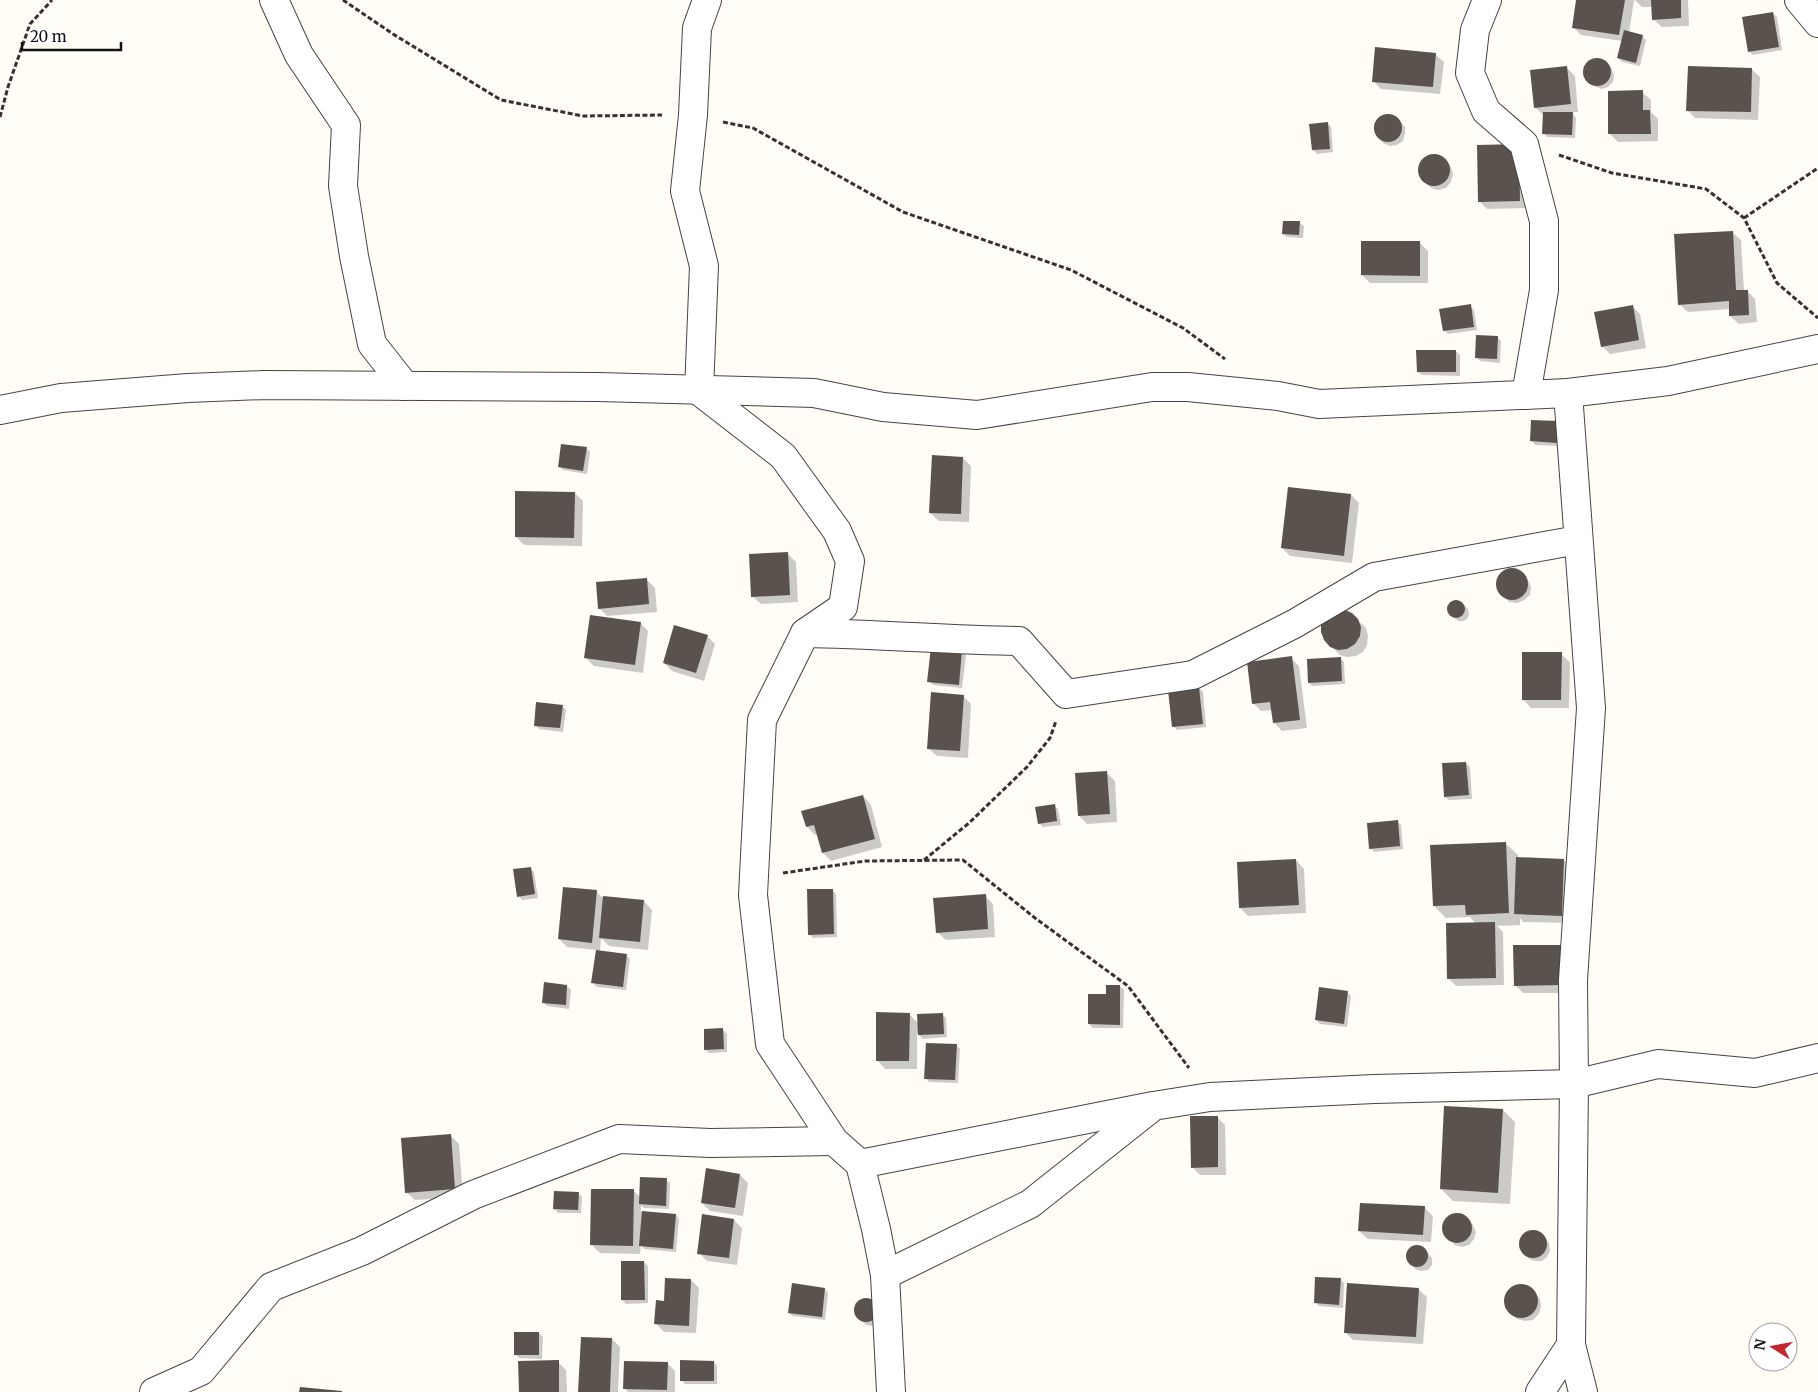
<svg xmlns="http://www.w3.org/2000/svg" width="1818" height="1392" font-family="Merriweather,serif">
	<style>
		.shadow { fill: #0003 }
		.building { fill: #5a524d }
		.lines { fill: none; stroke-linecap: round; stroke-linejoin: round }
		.street-casing { stroke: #444; stroke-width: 30 }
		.path { stroke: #333; stroke-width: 3; stroke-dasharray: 5 2.5; stroke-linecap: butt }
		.street { stroke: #fff; stroke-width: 28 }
	</style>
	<rect width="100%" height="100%" fill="#fffdf5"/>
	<g class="shadow">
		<polygon points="1577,0 1634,0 1629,33 1642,36 1646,40 1640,66 1622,62 1618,58 1622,41 1581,35 1573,27"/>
		<polygon points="1635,0 1688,0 1689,26 1662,27 1653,19 1653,7 1642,7"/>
		<polygon points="1773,13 1777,17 1782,50 1753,55 1750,52"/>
		<polygon points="1435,54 1444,62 1440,94 1381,89 1373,81"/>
		<polygon points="1597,59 1603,60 1612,69 1614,76 1613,82 1608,87 1602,89 1596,87 1591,83 1586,78 1584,72 1586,66 1590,61"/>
		<polygon points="1567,68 1575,76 1578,112 1571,112 1576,118 1575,138 1547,137 1543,133 1544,116 1535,107"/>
		<polygon points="1751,69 1760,77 1758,120 1695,118 1687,110"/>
		<polygon points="1642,92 1651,100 1651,112 1658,119 1658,141 1618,142 1610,134"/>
		<polygon points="1390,114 1396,117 1405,127 1405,134 1403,141 1397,145 1390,146 1383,143 1375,133 1374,125 1377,119 1383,115"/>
		<polygon points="1327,123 1331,127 1333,152 1317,154 1313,150"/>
		<polygon points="1518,146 1528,208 1487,209 1479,201"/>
		<polygon points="1433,155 1441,157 1447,162 1451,167 1453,174 1451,182 1446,188 1438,190 1431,188 1421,178 1419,171 1420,163 1425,158"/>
		<polygon points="1300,223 1304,226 1303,238 1287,237 1283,234"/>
		<polygon points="1732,232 1741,240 1744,291 1747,291 1755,299 1757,322 1739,324 1730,316 1730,309 1688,312 1679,304"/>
		<polygon points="1420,243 1428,251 1428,283 1370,283 1362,275"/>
		<polygon points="1470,306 1474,310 1477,330 1448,334 1444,330"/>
		<polygon points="1632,306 1640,314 1646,348 1610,354 1602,346"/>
		<polygon points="1497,337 1501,341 1500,363 1480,361 1477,358"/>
		<polygon points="1456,351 1460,355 1460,376 1422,375 1418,372"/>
		<polygon points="1558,423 1560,446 1535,445 1532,441"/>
		<polygon points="586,448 590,452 587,474 563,470 559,466"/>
		<polygon points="963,458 971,466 969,522 939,521 930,513"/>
		<polygon points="575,493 583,501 582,546 524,545 516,537"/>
		<polygon points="1351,495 1359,503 1352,563 1290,556 1282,548"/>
		<polygon points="788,554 796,562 798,602 761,604 752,596"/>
		<polygon points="1511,569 1518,570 1524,575 1528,580 1531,587 1530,595 1524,600 1517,603 1509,602 1504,596 1499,592 1497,585 1499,577 1503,571"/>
		<polygon points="646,579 655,588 657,612 607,616 599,608"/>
		<polygon points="1455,600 1460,601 1468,609 1469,614 1467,619 1463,621 1458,621 1449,613 1448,607 1450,603"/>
		<polygon points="1351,614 1366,628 1368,636 1367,645 1363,652 1356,656 1347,657 1340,655 1325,640"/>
		<polygon points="640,623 648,631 643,673 594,666 586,658"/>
		<polygon points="707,636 715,644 704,681 672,671 664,663"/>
		<polygon points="962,651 966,655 962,688 933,685 929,681"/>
		<polygon points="1561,654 1570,662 1569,708 1531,708 1523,699"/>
		<polygon points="1291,658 1299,666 1307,728 1282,731 1274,723 1272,710 1261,711 1253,703"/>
		<polygon points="1340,658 1344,662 1345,684 1312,686 1309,682"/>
		<polygon points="1199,688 1203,692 1206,727 1177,730 1173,726"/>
		<polygon points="963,696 971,704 968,758 937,756 928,748"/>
		<polygon points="562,706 566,710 563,732 539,729 535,725"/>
		<polygon points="1466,763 1470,767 1472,799 1449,800 1445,797"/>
		<polygon points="1107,773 1115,781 1117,822 1087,824 1079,816"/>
		<polygon points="863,796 871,805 882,847 831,861 823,853 818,834 815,835 807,827"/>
		<polygon points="1054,805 1058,809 1061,825 1043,827 1039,823"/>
		<polygon points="1397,821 1401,825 1403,849 1374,852 1371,848"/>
		<polygon points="1505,843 1518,855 1518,858 1564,860 1572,868 1570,923 1523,922 1520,918 1520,925 1497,926 1503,932 1504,985 1456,986 1448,978 1476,924 1470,917 1446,918 1434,906"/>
		<polygon points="1296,860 1304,869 1306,913 1248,916 1240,908"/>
		<polygon points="530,868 534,872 538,898 522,900 519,896"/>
		<polygon points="832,890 836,894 837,937 813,938 809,934"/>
		<polygon points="596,891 604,899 644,901 652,910 648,950 609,946 601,938 600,952 626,955 630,959 626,990 597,987 593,983 597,950 567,947 559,939"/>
		<polygon points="985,896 993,904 995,937 946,940 937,932"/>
		<polygon points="1560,946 1569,954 1569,993 1523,993 1515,985"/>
		<polygon points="567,986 571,990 569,1009 547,1006 543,1002"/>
		<polygon points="1120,986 1124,990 1123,1028 1093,1028 1089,1024"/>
		<polygon points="1347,992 1351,996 1347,1027 1320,1024 1316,1020"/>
		<polygon points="909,1014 918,1023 942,1014 946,1018 947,1037 923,1039 917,1033 917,1069 885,1069 877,1060"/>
		<polygon points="723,1030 727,1034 727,1052 709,1053 705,1049"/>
		<polygon points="956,1045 960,1049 958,1083 929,1082 926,1078"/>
		<polygon points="1503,1110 1515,1122 1510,1204 1453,1201 1441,1189"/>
		<polygon points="1217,1117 1225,1125 1226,1175 1200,1175 1192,1167"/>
		<polygon points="450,1135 459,1144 463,1197 415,1200 406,1192"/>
		<polygon points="740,1175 748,1183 743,1216 710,1211 702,1203"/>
		<polygon points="666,1180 670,1183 669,1209 644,1208 641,1205 641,1212 676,1215 679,1219 676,1252 644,1249 641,1245 640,1254 600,1253 592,1245 633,1190 640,1197"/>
		<polygon points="578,1193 582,1197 581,1213 558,1213 554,1209"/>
		<polygon points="1424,1207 1433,1216 1431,1242 1368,1239 1359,1231"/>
		<polygon points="1456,1214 1463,1215 1473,1225 1476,1232 1474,1239 1469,1245 1462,1247 1455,1245 1445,1236 1443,1229 1444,1222 1449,1216"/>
		<polygon points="734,1220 742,1228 737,1265 707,1261 699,1253"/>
		<polygon points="1535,1230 1541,1233 1549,1243 1550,1250 1547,1257 1542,1261 1535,1261 1529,1259 1520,1249 1520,1242 1522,1235 1528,1232"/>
		<polygon points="1418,1246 1424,1248 1432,1258 1432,1265 1428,1270 1421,1271 1415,1269 1408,1259 1408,1252 1412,1247"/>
		<polygon points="644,1262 648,1266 648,1303 626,1304 622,1300"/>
		<polygon points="691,1280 699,1288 696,1333 664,1332 656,1324"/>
		<polygon points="1341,1280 1344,1283 1343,1308 1319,1306 1315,1302"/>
		<polygon points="1522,1286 1530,1288 1540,1299 1541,1306 1539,1314 1533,1320 1525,1321 1517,1319 1507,1308 1506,1300 1508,1292 1514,1287"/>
		<polygon points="825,1289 828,1293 825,1320 793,1316 789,1313"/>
		<polygon points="1418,1289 1427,1297 1423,1344 1353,1340 1345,1332"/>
		<polygon points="865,1298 872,1299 876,1303 879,1322 873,1326 866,1325 856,1315 855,1308 858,1301"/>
		<polygon points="539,1333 543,1337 542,1359 519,1358 515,1354"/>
		<polygon points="612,1339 620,1347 618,1392 580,1392"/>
		<polygon points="558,1362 566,1370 567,1392 520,1392"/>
		<polygon points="714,1362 717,1366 717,1384 685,1384 681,1380"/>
		<polygon points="667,1363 675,1371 675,1392 628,1392 625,1388"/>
	</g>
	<g class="building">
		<polygon points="1576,0 1625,0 1619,35 1572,28"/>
		<polygon points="1651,0 1681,0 1681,18 1652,20"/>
		<polygon points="1773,12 1779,47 1748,52 1742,17"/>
		<polygon points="1624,30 1643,35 1636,63 1617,58"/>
		<polygon points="1375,47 1436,53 1433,87 1372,82"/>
		<circle cx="1597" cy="72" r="14"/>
		<polygon points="1567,66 1571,104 1534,108 1530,70"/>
		<polygon points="1688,66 1752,68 1751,112 1686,111"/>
		<polygon points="1643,90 1643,110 1650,110 1651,134 1608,134 1608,91"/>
		<polygon points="1543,112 1573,112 1572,135 1542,134"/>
		<circle cx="1388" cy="128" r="14"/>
		<polygon points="1328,122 1330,149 1312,150 1309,124"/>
		<polygon points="1519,144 1520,201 1478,202 1477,145"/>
		<circle cx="1434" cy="170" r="16"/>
		<polygon points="1283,221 1300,221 1299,235 1282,234"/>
		<polygon points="1733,231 1736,290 1748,290 1749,315 1729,316 1729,301 1678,305 1674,234"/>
		<polygon points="1361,241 1420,241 1420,276 1361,275"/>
		<polygon points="1471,304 1474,327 1443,331 1439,309"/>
		<polygon points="1633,305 1639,340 1601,347 1594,312"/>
		<polygon points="1476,335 1498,336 1497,359 1475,358"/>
		<polygon points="1416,350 1456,350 1456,372 1417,372"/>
		<polygon points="1531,420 1558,421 1557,443 1530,441"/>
		<polygon points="561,444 587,447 583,471 558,467"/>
		<polygon points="932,455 963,457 961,514 929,513"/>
		<polygon points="1288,487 1351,494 1344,556 1281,548"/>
		<polygon points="515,491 575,492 574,538 515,537"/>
		<polygon points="788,552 790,595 751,597 749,554"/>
		<circle cx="1512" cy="584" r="16"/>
		<polygon points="647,578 649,604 598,609 596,582"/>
		<circle cx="1456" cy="609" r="9"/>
		<polygon points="1343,609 1352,613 1358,619 1361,627 1360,636 1355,644 1347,649 1338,650 1330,647 1324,640 1321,632 1321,623"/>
		<polygon points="590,615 641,622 635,665 584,658"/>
		<polygon points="674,625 708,635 696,673 663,663"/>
		<polygon points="931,647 962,650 959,685 927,682"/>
		<polygon points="1522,652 1562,652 1561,700 1522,700"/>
		<polygon points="1292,656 1300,720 1273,723 1270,702 1252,704 1247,662"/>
		<polygon points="1341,657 1342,681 1308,683 1307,659"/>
		<polygon points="1199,687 1203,724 1172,727 1168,690"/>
		<polygon points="931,692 964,695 960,751 927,749"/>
		<polygon points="536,702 563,705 560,728 534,726"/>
		<polygon points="1466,762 1469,795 1444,797 1442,763"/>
		<polygon points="1107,771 1110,814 1078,816 1075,773"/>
		<polygon points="863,795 875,839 822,853 814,825 806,827 801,811"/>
		<polygon points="1055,804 1057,821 1038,824 1035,807"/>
		<polygon points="1398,820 1400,846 1369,849 1367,823"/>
		<polygon points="1506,842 1509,913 1466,915 1465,905 1433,906 1430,845"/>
		<polygon points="1516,857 1564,859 1562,916 1514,914"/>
		<polygon points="1296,859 1299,905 1239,908 1237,862"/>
		<polygon points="531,867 535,894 517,897 513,869"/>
		<polygon points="563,887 597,890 592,943 558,939"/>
		<polygon points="807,889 833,889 834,934 808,935"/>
		<polygon points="986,894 988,929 936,933 933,898"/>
		<polygon points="603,896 644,900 640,942 599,938"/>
		<polygon points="1495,922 1496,978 1447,979 1446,923"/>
		<polygon points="1513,945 1561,945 1561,985 1514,986"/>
		<polygon points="596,950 627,954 623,987 591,983"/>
		<polygon points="544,982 567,985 566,1005 542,1003"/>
		<polygon points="1106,985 1120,985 1120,1025 1088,1024 1088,994 1106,994"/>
		<polygon points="1319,987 1348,991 1344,1024 1315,1020"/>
		<polygon points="876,1012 910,1013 909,1061 876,1061"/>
		<polygon points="943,1013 944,1034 918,1035 917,1014"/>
		<polygon points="723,1028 724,1049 704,1050 704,1029"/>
		<polygon points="926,1043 957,1044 955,1080 924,1079"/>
		<polygon points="1444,1106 1503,1109 1498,1193 1440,1189"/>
		<polygon points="1190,1116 1218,1116 1218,1167 1191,1168"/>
		<polygon points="451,1134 455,1189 405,1193 401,1138"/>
		<polygon points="706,1168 740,1174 735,1208 701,1203"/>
		<polygon points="640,1177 667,1178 666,1206 639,1204"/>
		<polygon points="591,1189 634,1189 633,1246 590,1245"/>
		<polygon points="554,1191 579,1192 578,1210 553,1209"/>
		<polygon points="1360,1203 1425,1206 1423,1235 1358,1231"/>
		<polygon points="642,1211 676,1214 673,1249 639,1246"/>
		<circle cx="1457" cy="1228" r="15"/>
		<polygon points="702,1214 734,1219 729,1258 697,1254"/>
		<circle cx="1533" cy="1244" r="14"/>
		<circle cx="1417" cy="1256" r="11"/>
		<polygon points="621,1261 644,1261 645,1300 621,1300"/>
		<polygon points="1315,1277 1341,1278 1339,1305 1314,1303"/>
		<polygon points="665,1278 691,1279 689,1326 654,1324 656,1300 664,1301"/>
		<polygon points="792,1283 825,1288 822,1317 788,1313"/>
		<polygon points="1347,1283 1419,1288 1416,1337 1344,1333"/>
		<circle cx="1521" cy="1301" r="17"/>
		<circle cx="866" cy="1310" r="12"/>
		<rect x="514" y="1332" width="25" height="23"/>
		<polygon points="581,1337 612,1338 610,1392 578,1392"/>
		<polygon points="559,1360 559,1392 519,1392 518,1361"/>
		<polygon points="680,1360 714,1361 714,1381 680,1381"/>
		<polygon points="624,1361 668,1362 667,1390 623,1389"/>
		<polygon points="300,1387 342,1391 342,1392 299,1392"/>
	</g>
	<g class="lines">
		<defs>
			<g id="street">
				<polyline points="274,0 299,55 346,125 343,186 354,256 372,344 405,386"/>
				<polyline points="1487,0 1475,30 1470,73 1486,111 1524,144 1544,221 1544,290 1526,395"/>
				<polyline points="1799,0 1818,23"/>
				<polyline points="699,391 783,456 837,531 850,561 843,607 805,633 762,720 753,895 770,1044 834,1141 860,1164 876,1229 885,1275 891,1392"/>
				<polyline points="699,391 704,266 685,191 693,115 697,28 707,0"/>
				<polyline points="0,410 61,398 188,388 264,385 598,387 814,393 883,407 977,415 1152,387 1188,387 1278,396 1319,404 1568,393 1668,381 1818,349"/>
				<path d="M805,633c71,1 143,7 214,8l47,53 127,-19 101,-51 80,-47 204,-37"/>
				<polyline points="860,1164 1153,1106 1210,1097 1374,1089 1574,1084 1658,1064 1755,1073 1818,1058"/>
				<polyline points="885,1275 1030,1204 1150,1109"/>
				<polyline points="1571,1345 1583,1392"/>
				<polyline points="154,1392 201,1371 271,1287 362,1251 473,1195 619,1139 710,1143 834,1141"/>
				<polyline points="1540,1392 1571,1345 1574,1084 1573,980 1591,708 1568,393"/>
			</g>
		</defs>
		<use href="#street" class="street-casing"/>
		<g class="path">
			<polyline points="343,0 393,34 501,100 583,116 662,115"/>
			<polyline points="0,117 8,87 30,24 52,0"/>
			<polyline points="723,122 753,128 903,212 1071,270 1183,328 1225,359"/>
			<polyline points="1559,155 1612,173 1706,189 1744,218 1777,283 1818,318"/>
			<polyline points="1744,218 1818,168"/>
			<polyline points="924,860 969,823 1027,767 1050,738 1056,721"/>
			<polyline points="783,873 865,861 963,860 1035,918 1128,986 1189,1068"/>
		</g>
		<use href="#street" class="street"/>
	</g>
	<g transform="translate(1773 1347) rotate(281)"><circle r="24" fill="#ffffff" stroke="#a0a0a0"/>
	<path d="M0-4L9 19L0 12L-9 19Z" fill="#c4262e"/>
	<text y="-8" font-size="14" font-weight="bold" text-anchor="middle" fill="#111111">N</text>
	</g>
	<path d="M22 42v8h99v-8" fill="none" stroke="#111111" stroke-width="2.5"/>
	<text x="30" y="42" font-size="15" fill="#111111" stroke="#ffffff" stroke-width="4" paint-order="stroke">20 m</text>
</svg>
